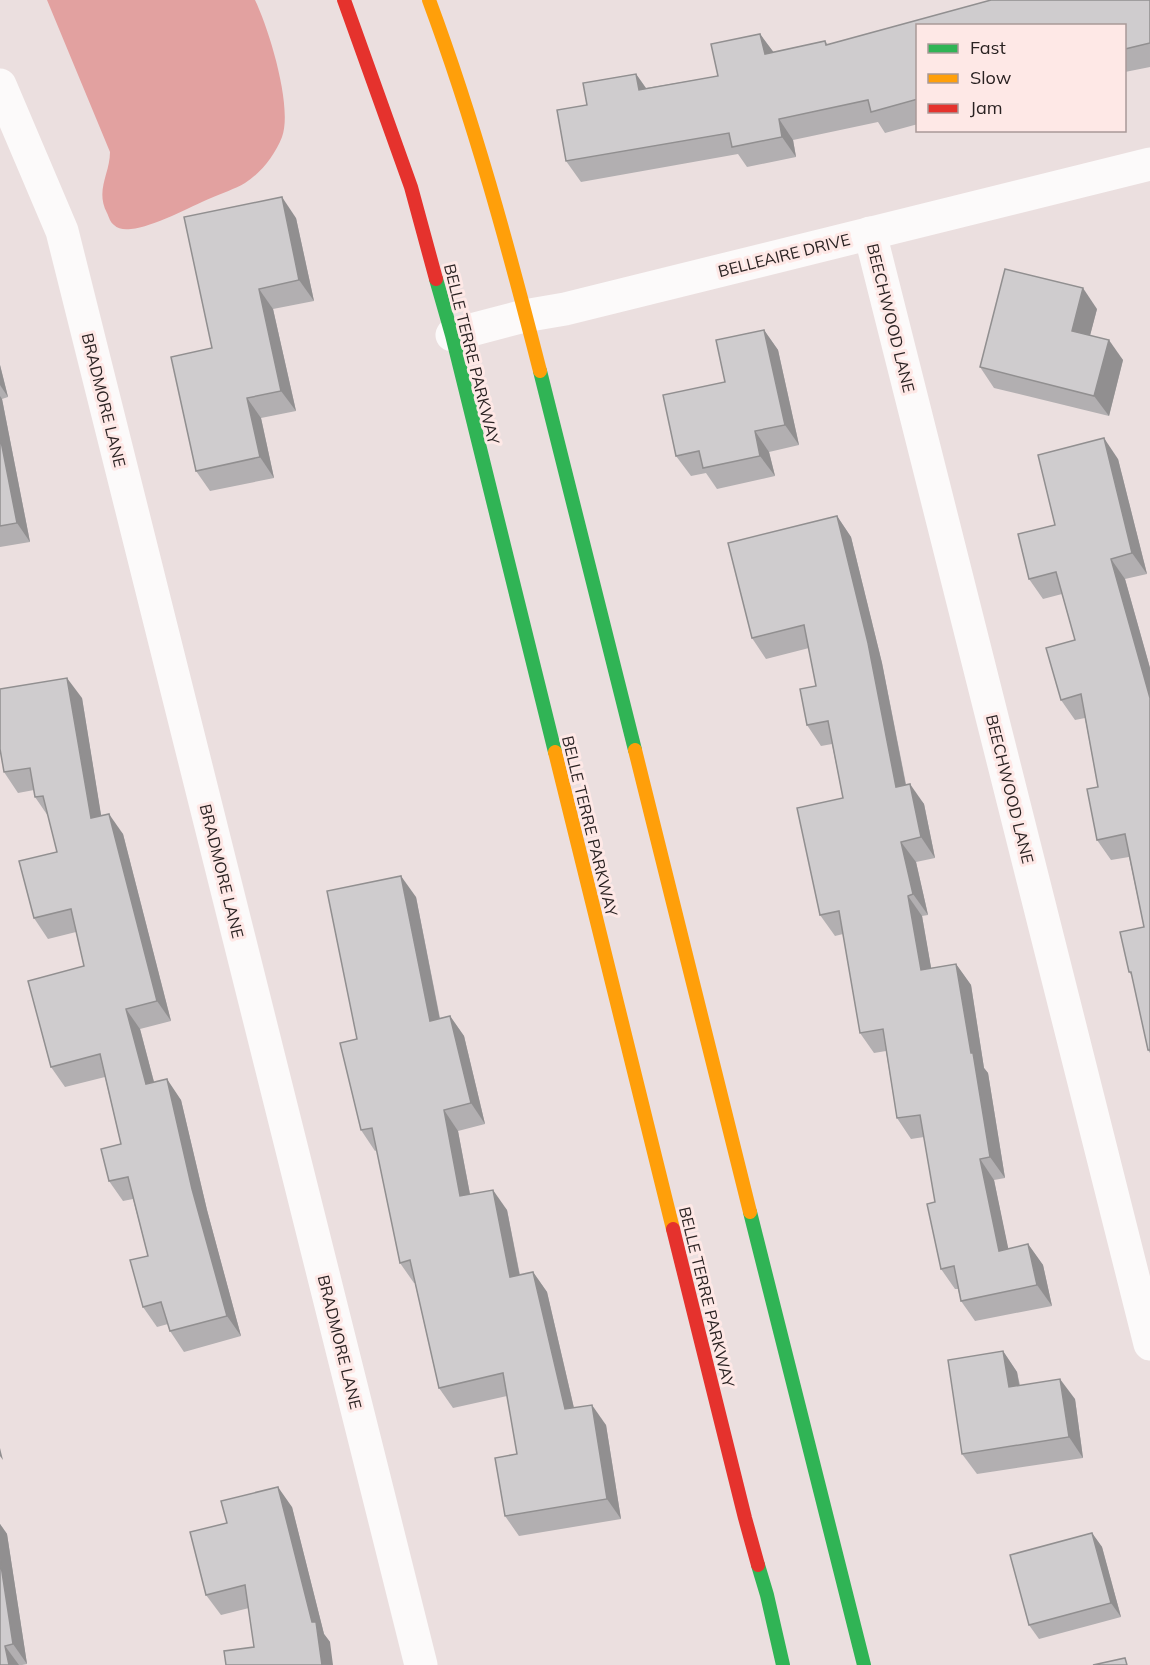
<svg xmlns="http://www.w3.org/2000/svg" width="1150" height="1665" font-family="Mulish,sans-serif">
	<style>
		.water { fill: #e2a1a0 }
		.lines { fill: none; stroke-linecap: round; stroke-linejoin: round }
		.street { stroke: #fcfafa; stroke-width: 33 }
		.fast { stroke: #30b455; stroke-width: 14 }
		.slow { stroke: #ff9f0a; stroke-width: 14 }
		.jam { stroke: #e5322d; stroke-width: 14 }
		.wall { fill: #b2afb1 }
		.shaded-wall { fill: #918f90 }
		.building { fill: #cfccce; stroke: #918f90; stroke-width: 1.5 }
		.labels { text-anchor: middle; dominant-baseline: central; stroke-width: 6; stroke-linejoin: round; paint-order: stroke }
		.street-label { font-size: 16px; fill: #2a2222; stroke: #fee8e6 }
	</style>
	<rect width="100%" height="100%" fill="#ebdfdf"/>
	<path class="water" d="M47,0h208c14,29 38,107 27,137 -7,18 -21,36 -37,46 -10,6 -23,10 -34,15 -21,9 -58,29 -80,31 -7,1 -13,0 -17,-4 -4,-3 -5,-8 -7,-12 -12,-23 3,-39 3,-61z"/>
	<g class="lines">
		<g class="street">
			<polyline points="0,85 62,231 421,1665"/>
			<polyline points="870,233 1150,1344"/>
			<polyline points="452,335 524,316 565,309 1150,164"/>
		</g>
		<g class="fast">
			<polyline points="436,279 452,335 555,752"/>
			<polyline points="540,371 635,750"/>
			<polyline points="750,1212 864,1665"/>
			<polyline points="758,1565 767,1595 783,1665"/>
		</g>
		<g class="slow">
			<path d="M429,0c45,121 79,246 111,371"/>
			<polyline points="635,750 750,1212"/>
			<polyline points="555,752 673,1229"/>
		</g>
		<g class="jam">
			<polyline points="344,0 411,187 436,279"/>
			<polyline points="673,1229 745,1518 758,1565"/>
		</g>
	</g>
	<g class="wall">
		<polygon points="991,0 1150,0 1150,67 1125,72 1125,26 918,26 918,124 885,133 878,122 793,140 796,157 747,167 738,154 581,182 566,161 557,110 587,105 583,83 636,74 646,88 718,76 711,44 760,34 773,52 825,41 828,45"/>
		<polygon points="296,218 314,301 273,309 296,411 261,418 274,478 210,491 196,471 212,348"/>
		<polygon points="1097,309 1090,335 1123,360 1109,416 994,388 980,367"/>
		<polygon points="764,330 778,350 799,445 769,452 775,476 717,489 706,473 691,476 676,456 725,382"/>
		<polygon points="0,365 8,397 2,399 30,542 0,547"/>
		<polygon points="1118,459 1147,574 1125,579 1150,668 1150,1053 1148,1050 1133,977 1129,972 1144,927 1129,857 1111,860 1097,840 1098,787 1085,718 1075,720 1061,700 1075,640 1062,594 1043,599 1029,579 1055,525"/>
		<polygon points="837,516 851,537 882,663 906,784 924,804 935,858 916,862 928,915 922,916 931,968 956,964 971,985 984,1068 988,1073 1005,1178 994,1180 1008,1249 1028,1244 1043,1265 1052,1306 975,1321 961,1301 958,1289 955,1289 941,1269 935,1202 924,1137 911,1139 897,1118 886,1051 874,1053 860,1033 843,934 835,936 820,915 843,798 832,744 821,746 807,725 816,686 809,648 766,659 752,638"/>
		<polygon points="82,698 101,816 123,834 171,1021 140,1029 154,1082 181,1100 207,1210 241,1336 184,1352 170,1331 168,1324 157,1327 143,1307 148,1256 133,1199 123,1201 109,1181 121,1144 105,1077 65,1087 51,1067 84,966 76,932 48,939 34,918 57,852 48,816 35,797 34,790 18,793 4,772"/>
		<polygon points="416,897 440,1018 450,1016 464,1036 485,1124 458,1131 470,1194 507,1210 520,1275 533,1272 547,1292 574,1408 606,1425 621,1519 519,1536 505,1516 517,1454 507,1396 453,1408 439,1388 415,1283 414,1283 400,1263 377,1150 375,1151 361,1130 357,1039"/>
		<polygon points="1003,1351 1017,1372 1020,1385 1075,1399 1083,1458 977,1474 962,1454"/>
		<polygon points="292,1507 324,1634 330,1642 254,1647 249,1608 221,1615 206,1595"/>
		<polygon points="0,1524 7,1534 27,1664 22,1665 0,1665"/>
		<polygon points="1092,1533 1102,1547 1121,1617 1039,1639 1029,1625"/>
	</g>
	<g class="shaded-wall">
		<polygon points="760,34 775,54 765,54"/>
		<polygon points="636,74 650,94 639,90"/>
		<polygon points="779,119 793,140 796,157 782,137"/>
		<polygon points="282,197 296,218 314,301 299,280"/>
		<polygon points="1083,288 1097,309 1086,351 1072,331"/>
		<polygon points="259,289 273,309 296,411 281,391"/>
		<polygon points="764,330 778,350 799,445 785,425"/>
		<polygon points="1109,340 1123,360 1109,416 1094,396"/>
		<polygon points="0,365 8,397 0,385"/>
		<polygon points="0,396 2,399 30,542 17,523 0,436"/>
		<polygon points="247,398 261,418 274,478 260,457"/>
		<polygon points="755,431 769,452 775,476 760,456"/>
		<polygon points="1104,438 1118,459 1147,574 1132,553"/>
		<polygon points="837,516 851,537 882,663 910,807 896,787"/>
		<polygon points="1111,559 1125,579 1150,668 1150,698"/>
		<polygon points="67,678 82,698 105,839 91,818"/>
		<polygon points="910,784 924,804 935,858 921,837"/>
		<polygon points="109,814 123,834 171,1021 157,1001"/>
		<polygon points="901,842 916,862 928,915 913,894"/>
		<polygon points="401,876 416,897 444,1041 430,1021"/>
		<polygon points="908,896 922,916 935,990 921,970"/>
		<polygon points="956,964 971,985 984,1068 988,1073 1005,1178 990,1157 971,1053"/>
		<polygon points="126,1009 140,1029 160,1105 146,1084"/>
		<polygon points="450,1016 464,1036 485,1124 471,1103"/>
		<polygon points="167,1079 181,1100 207,1210 241,1336 227,1316 192,1189"/>
		<polygon points="444,1110 458,1131 474,1216 460,1196"/>
		<polygon points="980,1159 994,1180 1013,1271 999,1251"/>
		<polygon points="493,1190 507,1210 524,1298 510,1277"/>
		<polygon points="1028,1244 1043,1265 1052,1306 1037,1285"/>
		<polygon points="533,1272 547,1292 579,1430 565,1409"/>
		<polygon points="1003,1351 1017,1372 1023,1408 1009,1387"/>
		<polygon points="1060,1379 1075,1399 1083,1458 1069,1437"/>
		<polygon points="592,1405 606,1425 621,1519 607,1499"/>
		<polygon points="0,1448 3,1460 0,1456"/>
		<polygon points="278,1487 292,1507 324,1634 330,1642 333,1665 322,1665"/>
		<polygon points="0,1524 7,1534 27,1664 13,1644 0,1559"/>
		<polygon points="1092,1533 1102,1547 1121,1617 1111,1603"/>
		<polygon points="5,1646 19,1665 9,1665"/>
	</g>
	<g class="building">
		<polygon points="991,0 1150,0 1150,43 1125,49 1125,26 918,26 918,99 871,112 868,100 779,119 782,137 732,147 729,133 566,161 557,110 587,105 583,83 636,74 639,90 718,76 711,44 760,34 765,54 825,41 826,45"/>
		<polygon points="282,197 299,280 259,289 281,391 247,398 260,457 196,471 171,357 212,348 184,217"/>
		<polygon points="1005,269 1083,288 1072,331 1109,340 1094,396 980,367"/>
		<polygon points="764,330 785,425 755,431 760,456 703,468 699,451 676,456 663,395 725,382 716,340"/>
		<polygon points="0,436 17,523 0,526"/>
		<polygon points="1104,438 1132,553 1111,559 1150,698 1150,1050 1148,1050 1131,972 1129,972 1120,932 1144,927 1125,834 1097,840 1087,789 1098,787 1081,694 1061,700 1046,648 1075,640 1056,572 1029,579 1018,534 1055,525 1038,455"/>
		<polygon points="837,516 868,643 896,787 910,784 921,837 901,842 913,894 908,896 921,970 956,964 971,1053 973,1053 990,1157 980,1159 999,1251 1028,1244 1037,1285 961,1301 954,1266 941,1269 927,1204 935,1202 920,1115 897,1118 883,1029 860,1033 839,911 820,915 797,808 843,798 828,721 807,725 800,689 816,686 804,625 752,638 728,543"/>
		<polygon points="67,678 91,818 109,814 157,1001 126,1009 146,1084 167,1079 192,1189 227,1316 170,1331 161,1302 143,1307 130,1260 148,1256 128,1177 109,1181 101,1149 121,1144 100,1054 51,1067 28,981 84,966 71,909 34,918 19,861 57,852 43,796 35,797 30,768 4,772 0,749 0,689"/>
		<polygon points="401,876 430,1021 450,1016 471,1103 444,1110 460,1196 493,1190 510,1277 533,1272 565,1409 592,1405 607,1499 505,1516 495,1458 517,1454 503,1373 439,1388 410,1260 400,1263 372,1128 361,1130 340,1043 357,1039 327,891"/>
		<polygon points="1003,1351 1009,1387 1060,1379 1069,1437 962,1454 948,1360"/>
		<polygon points="278,1487 312,1622 316,1622 322,1665 226,1665 224,1651 254,1647 245,1585 206,1595 190,1532 227,1523 221,1501"/>
		<polygon points="1092,1533 1111,1603 1029,1625 1010,1555"/>
		<polygon points="0,1559 13,1644 5,1646 9,1665 0,1665"/>
		<polygon points="1125,1658 1127,1665 1093,1665"/>
	</g>
	<g class="labels">
		<g class="street-label">
			<text transform="translate(784 255) rotate(-14)">BELLEAIRE DRIVE</text>
			<text transform="translate(891 318) rotate(76)">BEECHWOOD LANE</text>
			<text transform="translate(472 354) rotate(76)">BELLE TERRE PARKWAY</text>
			<text transform="translate(104 400) rotate(76)">BRADMORE LANE</text>
			<text transform="translate(1010 789) rotate(76)">BEECHWOOD LANE</text>
			<text transform="translate(590 826) rotate(76)">BELLE TERRE PARKWAY</text>
			<text transform="translate(222 871) rotate(76)">BRADMORE LANE</text>
			<text transform="translate(707 1297) rotate(76)">BELLE TERRE PARKWAY</text>
			<text transform="translate(340 1342) rotate(76)">BRADMORE LANE</text>
		</g>
	</g>
	<rect x="916" y="24" width="210" height="108" fill="#fee8e6" stroke="#a99998" stroke-width="1.5"/>
	<rect x="928" y="44" width="30" height="9" fill="#30b455" stroke="#a99998" stroke-width="1.5"/>
	<text x="970" y="54" font-size="18" fill="#2a2222">Fast</text>
	<rect x="928" y="74" width="30" height="9" fill="#ff9f0a" stroke="#a99998" stroke-width="1.5"/>
	<text x="970" y="84" font-size="18" fill="#2a2222">Slow</text>
	<rect x="928" y="104" width="30" height="9" fill="#e5322d" stroke="#a99998" stroke-width="1.5"/>
	<text x="970" y="114" font-size="18" fill="#2a2222">Jam</text>
</svg>
